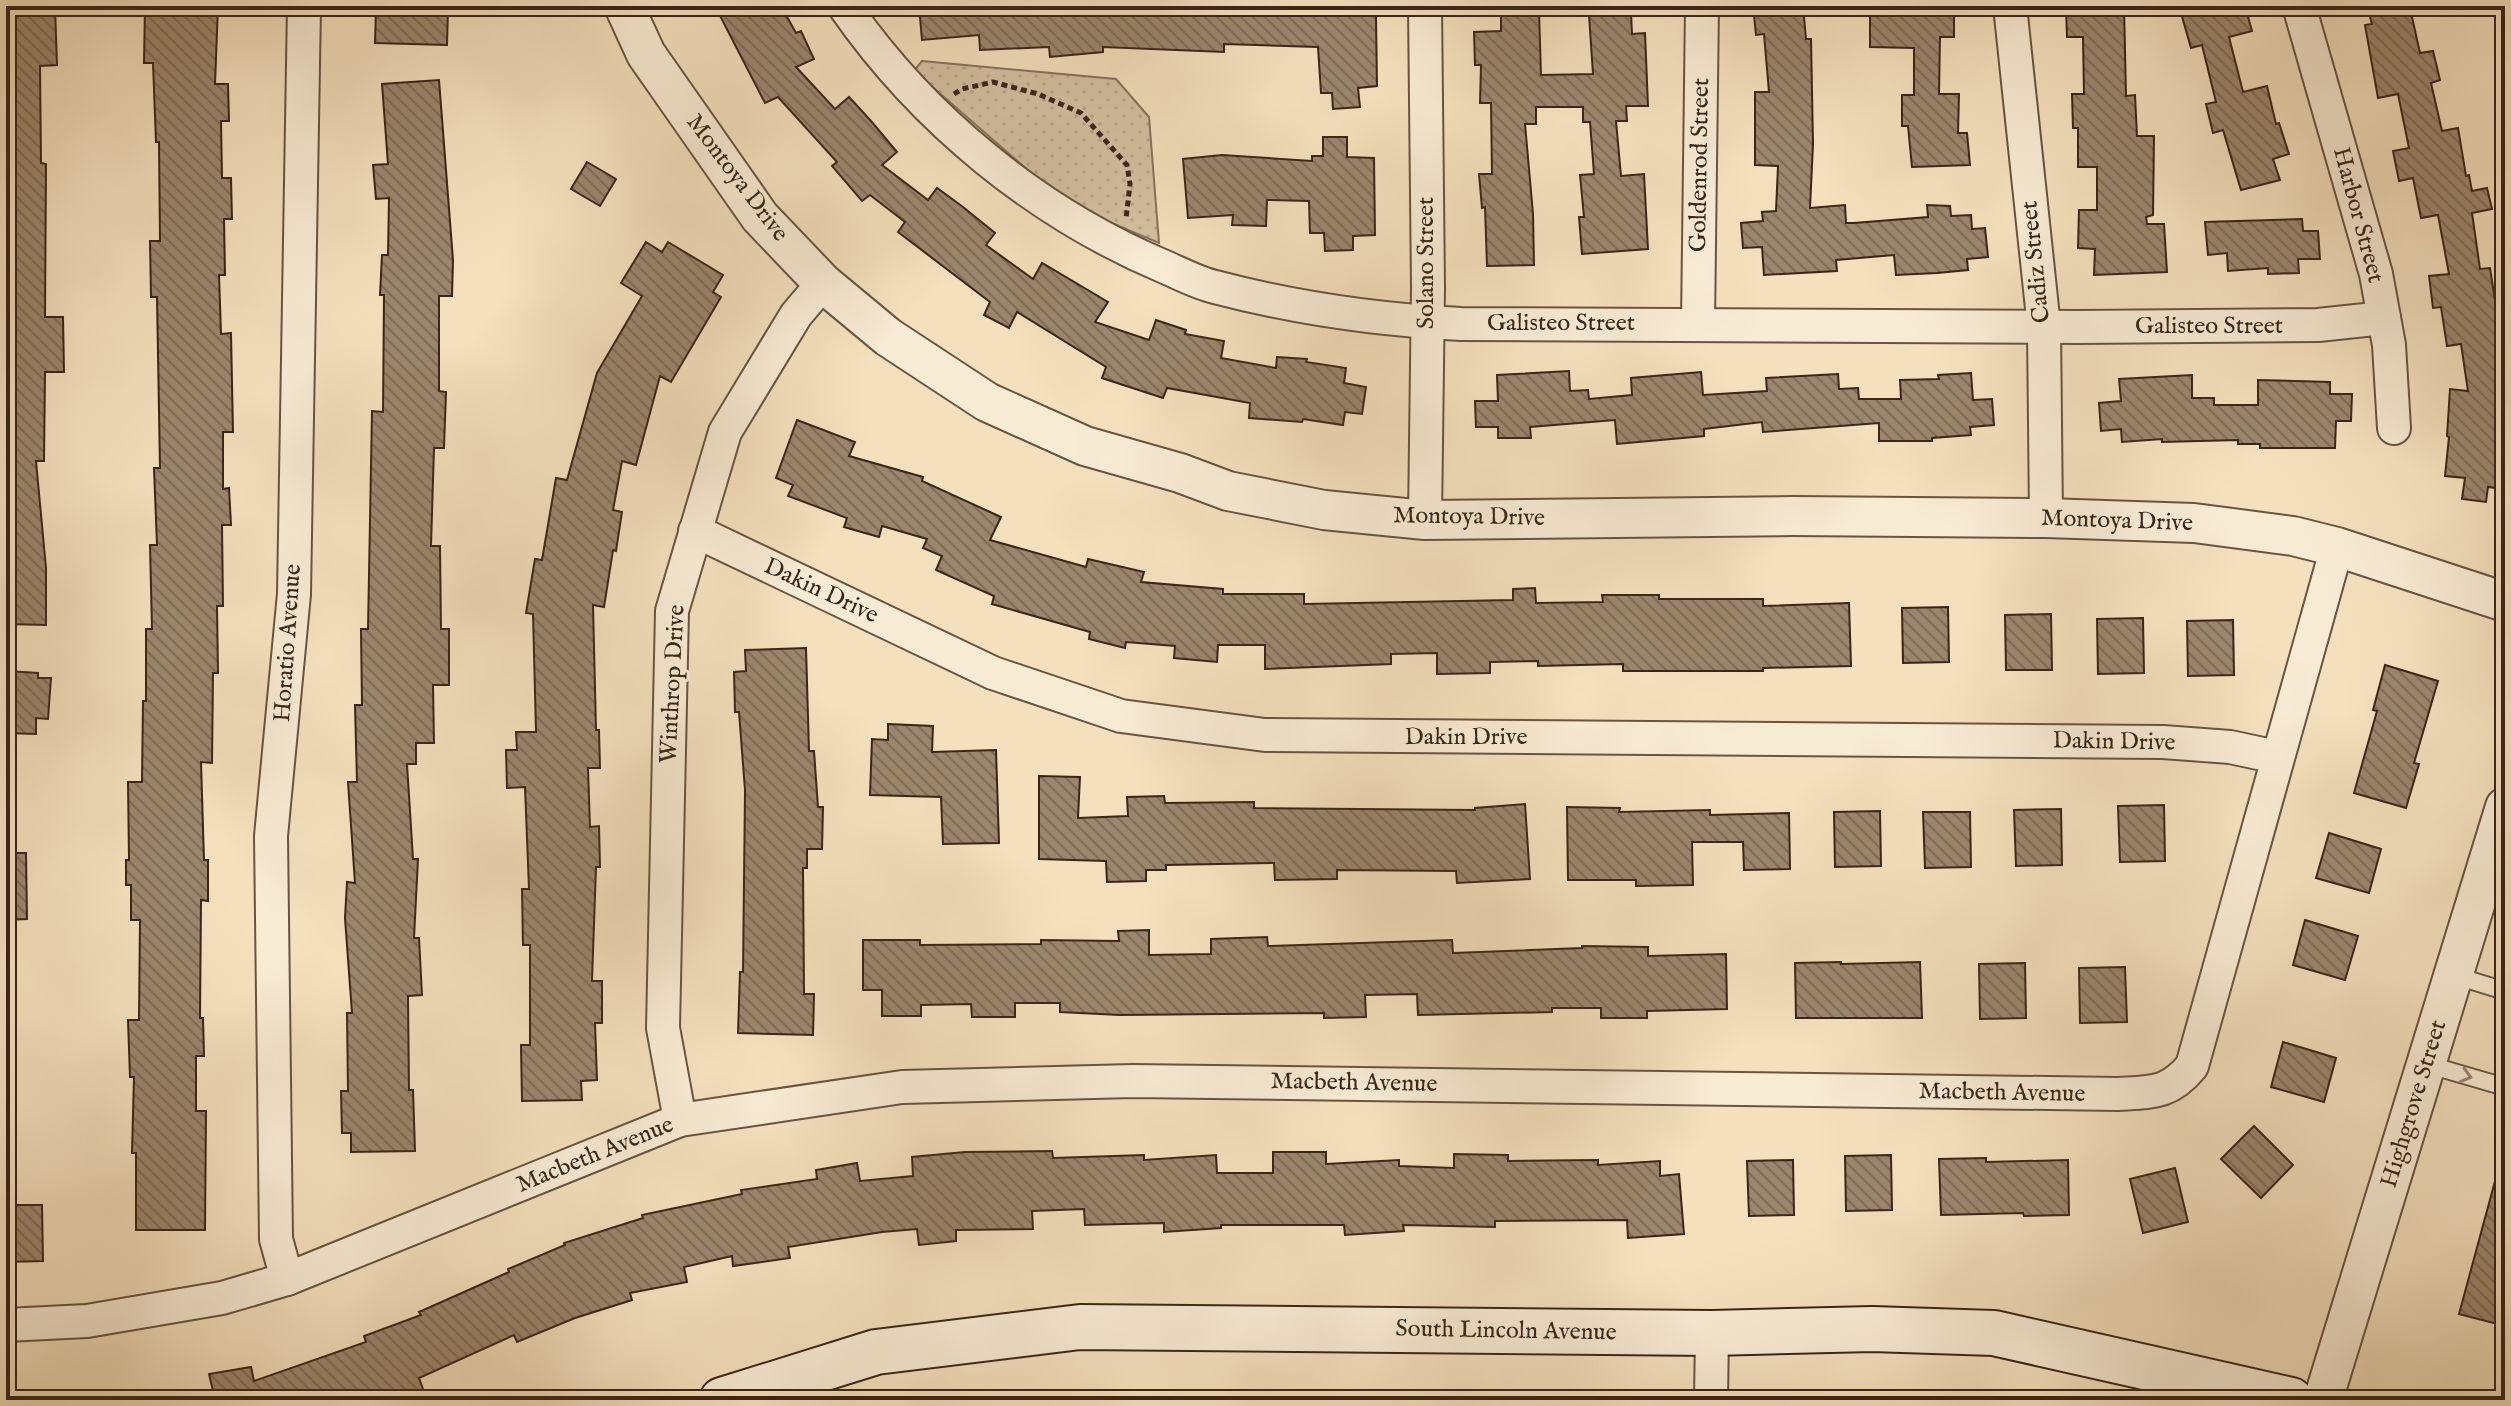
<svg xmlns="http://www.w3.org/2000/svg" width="2511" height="1406" font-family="'IM FELL English',serif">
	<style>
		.green { fill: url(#green-dots); stroke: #87725c; stroke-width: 2 }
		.building { fill: url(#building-back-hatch); stroke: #3a2516; stroke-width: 2 }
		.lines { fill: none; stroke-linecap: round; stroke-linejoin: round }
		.service-casing { stroke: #685440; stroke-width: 20 }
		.minor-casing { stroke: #685440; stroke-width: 36 }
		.tertiary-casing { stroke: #685440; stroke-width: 42 }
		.secondary-casing { stroke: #3a2516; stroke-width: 48 }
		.path { stroke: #3a2516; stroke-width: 5; stroke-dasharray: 6 4; stroke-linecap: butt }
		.service { stroke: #f8ebd4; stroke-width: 16 }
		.minor { stroke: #f8ebd4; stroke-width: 32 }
		.tertiary { stroke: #f8ebd4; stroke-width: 38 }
		.secondary { stroke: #f8ebd4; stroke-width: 44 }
		.oneway { stroke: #998875 }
		.labels { text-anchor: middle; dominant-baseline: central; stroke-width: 6; stroke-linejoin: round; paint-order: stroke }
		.street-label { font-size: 24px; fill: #3a2516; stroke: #f8ebd4 }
	</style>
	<defs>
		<pattern id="green-dots" width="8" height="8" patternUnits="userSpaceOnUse" patternTransform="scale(2)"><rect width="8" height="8" fill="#d4c0a1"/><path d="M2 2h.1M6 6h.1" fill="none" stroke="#b7a58a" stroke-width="1.8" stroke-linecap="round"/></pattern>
		<pattern id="building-back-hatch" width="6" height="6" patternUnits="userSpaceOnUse" patternTransform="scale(2)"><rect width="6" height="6" fill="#9b866d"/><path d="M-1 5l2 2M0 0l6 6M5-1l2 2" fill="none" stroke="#7f6d59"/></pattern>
	</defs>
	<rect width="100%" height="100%" fill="#f4e0bd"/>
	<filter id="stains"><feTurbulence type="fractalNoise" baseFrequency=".0025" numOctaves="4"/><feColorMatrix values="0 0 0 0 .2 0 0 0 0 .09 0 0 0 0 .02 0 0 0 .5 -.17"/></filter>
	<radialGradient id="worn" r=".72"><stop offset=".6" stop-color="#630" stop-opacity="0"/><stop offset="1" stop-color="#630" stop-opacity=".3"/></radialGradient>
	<polygon class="green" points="922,61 1116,79 1149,117 1159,243 1102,219 1038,179 914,71"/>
	<g class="building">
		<polygon points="145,6 218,6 215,84 228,84 229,121 221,121 222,178 231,178 232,219 224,219 225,275 219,275 221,334 231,333 233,432 223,432 223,489 229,488 231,525 222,525 223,606 217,606 218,673 213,673 212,763 201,762 204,860 208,860 208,901 201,900 200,1018 203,1018 204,1056 196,1056 196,1111 206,1111 205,1230 136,1230 136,1153 132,1153 134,1077 130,1077 128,1020 139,1020 140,920 131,920 131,885 126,885 126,860 129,860 128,782 142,782 143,701 146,701 146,629 152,629 150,545 157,545 154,468 160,468 157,297 151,297 150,241 160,241 159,142 156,142 153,63 144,63"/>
		<polygon points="715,6 781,6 796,33 801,31 814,59 796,67 835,109 849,97 871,121 897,152 882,165 928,200 937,188 963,207 995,233 986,245 1033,279 1042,263 1108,302 1095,322 1149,340 1156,320 1186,330 1185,334 1224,341 1221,358 1276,368 1277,357 1307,359 1306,362 1346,368 1344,383 1366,387 1362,414 1345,412 1343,425 1303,419 1302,422 1249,418 1250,403 1167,388 1163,398 1102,378 1106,367 1017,312 1009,328 984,315 990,302 898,232 905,222 870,195 862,201 832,166 837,162 778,97 765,103"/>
		<polygon points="919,6 1193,8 1194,6 1263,6 1263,10 1322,11 1321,6 1360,6 1360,16 1376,16 1377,86 1358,88 1360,107 1333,109 1332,93 1321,93 1318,47 1224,44 1224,52 1103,47 1103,52 1050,57 1049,47 980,50 979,35 922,40"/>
		<polygon points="1753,6 1803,6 1806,39 1811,39 1813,144 1810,208 1845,205 1846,223 1854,223 1928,217 1927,205 1950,206 1951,216 1971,215 1972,229 1985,228 1988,257 1967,259 1968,270 1937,273 1896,275 1894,255 1836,260 1837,271 1764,275 1762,247 1743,248 1741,223 1763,221 1762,212 1776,211 1778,166 1755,165 1755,92 1769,92 1764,34 1756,35"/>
		<polygon points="1870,6 1954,6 1954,37 1940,37 1939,94 1959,94 1958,133 1967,133 1970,165 1912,167 1908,126 1902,126 1902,95 1914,95 1914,48 1870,47"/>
		<polygon points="2124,6 2126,96 2135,95 2137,136 2154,136 2153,215 2146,217 2147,224 2164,224 2167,272 2094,275 2095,249 2078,248 2079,210 2097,210 2097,167 2078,167 2078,128 2073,128 2072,94 2084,94 2083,37 2067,37 2066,7"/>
		<polygon points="2179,6 2245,6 2252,31 2229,37 2243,92 2267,86 2276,124 2279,123 2289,154 2273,159 2280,180 2241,190 2223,130 2213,133 2206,104 2216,102 2202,45 2191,48"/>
		<polygon points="2367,6 2394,6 2396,11 2410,8 2420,53 2433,51 2440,80 2431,83 2442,131 2458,128 2466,176 2469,175 2472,191 2487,188 2492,209 2472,213 2480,269 2490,268 2496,307 2500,307 2505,341 2505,467 2502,489 2488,487 2486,502 2462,499 2465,478 2445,476 2449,437 2447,436 2450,389 2468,391 2461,344 2447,346 2441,307 2433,308 2429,276 2449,274 2438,215 2421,218 2413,178 2399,181 2393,151 2409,148 2398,94 2378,98 2365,25 2372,24"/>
		<polygon points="55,7 57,65 40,66 41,163 46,164 45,317 63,317 64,372 45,372 44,461 36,461 46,568 46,625 6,624 6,9"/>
		<polygon points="376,7 448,9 447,45 375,43"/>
		<polygon points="1539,11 1541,75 1593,74 1589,15 1631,12 1632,34 1645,33 1648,106 1626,106 1627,121 1616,121 1621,176 1644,174 1648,249 1582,254 1579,217 1584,217 1580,175 1594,174 1590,122 1583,122 1583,107 1536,107 1536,124 1525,124 1533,214 1534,265 1487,266 1485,207 1482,208 1479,174 1492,174 1491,103 1480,103 1481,65 1475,65 1474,32 1501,31 1501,13"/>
		<polygon points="439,80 453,260 452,296 439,296 439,391 446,392 444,448 434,448 431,546 440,546 441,629 449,629 449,685 433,685 434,743 416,743 416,764 407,764 413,859 418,859 414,938 419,938 422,995 408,996 409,1090 413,1090 415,1151 351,1152 351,1133 342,1133 341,1091 348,1091 347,1013 352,1013 345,918 347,882 355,883 348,782 357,782 355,705 362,705 361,629 368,629 372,411 383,412 384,295 380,295 382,255 388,255 389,198 376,199 373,165 388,164 382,84"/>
		<polygon points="1323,137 1347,137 1347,157 1374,158 1375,235 1353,236 1353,250 1325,251 1324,233 1310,233 1309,201 1267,200 1266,226 1232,225 1233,215 1188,218 1183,159 1222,155 1312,161 1312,156 1323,156"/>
		<polygon points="587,162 616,179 600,206 571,189"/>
		<polygon points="2302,219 2303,231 2318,231 2320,259 2298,259 2299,273 2268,274 2268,268 2228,271 2227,253 2208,255 2205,222"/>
		<polygon points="646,242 662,252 668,242 723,275 713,292 721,297 671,382 660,376 636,465 622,461 613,510 622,512 616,551 613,550 604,607 593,605 596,730 599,730 600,768 588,768 590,827 599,826 600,867 596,867 592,981 602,981 602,1023 595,1023 597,1080 581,1081 582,1100 522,1101 521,1045 530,1045 530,945 523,945 522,889 529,889 525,787 507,788 506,750 517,750 516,732 536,732 533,614 526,613 535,559 542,560 556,478 567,480 597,373 642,296 621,283"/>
		<polygon points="1569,371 1570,391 1588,390 1589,399 1632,395 1631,378 1701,372 1703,395 1767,391 1766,378 1838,374 1839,389 1858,388 1859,399 1901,399 1900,380 1939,379 1938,375 1971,373 1973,400 1992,399 1994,425 1970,427 1971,435 1932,438 1932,441 1879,441 1879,423 1763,432 1762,422 1704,429 1704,436 1617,444 1615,420 1530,427 1531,438 1498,438 1498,427 1476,427 1475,401 1498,401 1497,375"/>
		<polygon points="2192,375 2192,398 2214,398 2214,405 2258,405 2258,380 2330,382 2330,394 2352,394 2351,421 2336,421 2335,448 2260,448 2260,444 2238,444 2238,440 2162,442 2162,439 2122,442 2121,429 2101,431 2099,403 2121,401 2119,379"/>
		<polygon points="797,420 855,442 849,456 923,477 922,481 1001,517 990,540 1086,567 1088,559 1144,572 1141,582 1223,589 1223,594 1304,594 1304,604 1513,600 1513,589 1535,588 1536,603 1603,602 1602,595 1659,595 1659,599 1763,599 1763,606 1849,603 1851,666 1763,668 1763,671 1623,671 1623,664 1538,666 1538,661 1490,662 1490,673 1437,674 1437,653 1391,654 1391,664 1265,669 1265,645 1218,645 1217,662 1174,658 1175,646 1126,642 1125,648 1089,639 1090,632 992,604 994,596 936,570 942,556 923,548 927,539 882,526 879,537 844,527 847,518 788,496 793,485 776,478"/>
		<polygon points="1948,607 1949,662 1903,663 1902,608"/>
		<polygon points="2051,614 2052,670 2006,670 2005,615"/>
		<polygon points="2143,618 2144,673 2098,674 2097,619"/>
		<polygon points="2233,620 2234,675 2188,676 2187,621"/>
		<polygon points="806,648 809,751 814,751 818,807 823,807 822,849 807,849 807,868 803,868 804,994 814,994 813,1035 738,1033 740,972 743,972 745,790 739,712 735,712 734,672 746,671 745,650"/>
		<polygon points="2385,665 2438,681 2414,763 2419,764 2406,808 2354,793 2377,711 2373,710"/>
		<polygon points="6,671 38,673 38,678 51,678 48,719 36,718 36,734 6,733"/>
		<polygon points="888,724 933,726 932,752 996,750 999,843 943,844 941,797 870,795 872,739 888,740"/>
		<polygon points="1039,776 1080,777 1078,818 1128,816 1127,797 1164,796 1165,803 1254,802 1254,808 1475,810 1475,808 1525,804 1530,879 1457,883 1456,871 1337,870 1337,879 1275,880 1274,863 1166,865 1166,870 1146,870 1146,881 1107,882 1106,861 1039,859"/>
		<polygon points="2164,805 2165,861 2120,862 2118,806"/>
		<polygon points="1567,807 1620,808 1619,812 1710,810 1710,815 1789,813 1790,869 1744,870 1743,842 1692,842 1693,885 1636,886 1636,880 1568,880"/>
		<polygon points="2061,809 2062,865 2016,866 2014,810"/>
		<polygon points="1880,811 1881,866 1835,867 1834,812"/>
		<polygon points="1923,812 1970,812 1971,867 1925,868"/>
		<polygon points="2329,833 2381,849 2369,893 2316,878"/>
		<polygon points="6,853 26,853 27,919 6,920"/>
		<polygon points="2305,920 2358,936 2345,980 2293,965"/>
		<polygon points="1149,930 1149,955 1211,954 1211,939 1267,937 1268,946 1452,940 1453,953 1582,948 1582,946 1648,947 1648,956 1726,954 1727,1009 1647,1011 1647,1018 1601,1018 1601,1008 1552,1008 1552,1012 1418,1015 1417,994 1365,995 1366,1017 1324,1018 1324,1013 1120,1015 1060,1012 1060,1003 1015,1003 1015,1017 972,1017 971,1004 921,1005 921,1016 882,1016 882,990 863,990 863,940 920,940 920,945 1041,944 1041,940 1119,941 1118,931"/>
		<polygon points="1841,962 1841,964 1920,962 1922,1018 1796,1018 1795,963"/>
		<polygon points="2025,963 2026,1018 1980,1019 1979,964"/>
		<polygon points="2125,967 2127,1022 2080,1023 2079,968"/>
		<polygon points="2283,1042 2336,1058 2324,1102 2271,1087"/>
		<polygon points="2254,1126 2293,1165 2261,1198 2221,1159"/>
		<polygon points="1052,1151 1053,1158 1144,1155 1144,1160 1216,1155 1217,1173 1273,1173 1273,1152 1326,1152 1326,1164 1399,1160 1399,1166 1454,1168 1454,1154 1508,1155 1508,1161 1598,1160 1598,1165 1660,1161 1660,1176 1679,1174 1684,1234 1628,1238 1627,1220 1495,1221 1495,1227 1403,1225 1404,1231 1345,1235 1344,1225 1221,1225 1221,1228 1164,1232 1164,1223 1085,1225 1084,1209 1032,1211 1033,1229 956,1230 956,1241 919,1245 917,1229 882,1232 788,1247 790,1258 733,1266 732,1256 684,1267 687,1282 630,1293 632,1300 575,1318 517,1342 514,1335 419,1378 427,1400 210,1400 210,1397 214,1395 209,1374 251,1367 254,1381 366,1342 364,1336 421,1315 419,1312 509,1272 508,1269 565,1245 564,1243 643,1218 642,1215 742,1194 741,1190 817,1179 816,1170 857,1163 860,1181 913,1176 912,1157 965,1152"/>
		<polygon points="1891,1155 1892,1210 1846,1211 1845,1156"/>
		<polygon points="1986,1158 1986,1162 2068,1160 2069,1215 2024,1216 2023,1213 1941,1215 1939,1159"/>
		<polygon points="1793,1160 1794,1215 1749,1216 1747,1161"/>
		<polygon points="2175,1168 2188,1222 2143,1233 2130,1179"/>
		<polygon points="2498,1170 2505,1171 2505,1326 2459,1314"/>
		<polygon points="6,1205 42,1205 43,1261 6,1262"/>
	</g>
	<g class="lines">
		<defs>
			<g id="service">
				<polyline points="2453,975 2505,991"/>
				<polyline points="2426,1064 2505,1087"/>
			</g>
			<g id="minor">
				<path d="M844,6c79,114 193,207 321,261 16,7 33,16 50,20 80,21 164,33 246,37l616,3 241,-2 66,-7"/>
				<polyline points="1425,6 1428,288 1425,520"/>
				<polyline points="2010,6 2044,327 2046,518"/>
				<polyline points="2299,6 2376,274 2389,345 2394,428"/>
				<polyline points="1698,323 1702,6"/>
				<polyline points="695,531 993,673 1121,716 1265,735 2163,742 2230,747 2277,757"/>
				<polyline points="680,1120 663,1028 672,611 725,432 796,315 823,283"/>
				<polyline points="287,1279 276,1239 271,836 294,594 304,6"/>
				<path d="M6,1325l81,-4 135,-23 65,-19 393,-159 222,-33 231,-6 985,13c34,-2 51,0 74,-28l145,-519"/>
				<polyline points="1711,1400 1712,1333"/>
			</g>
			<g id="tertiary">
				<polyline points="624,6 646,54 760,217 823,283 888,337 987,402 1085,446 1180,473 1228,491 1324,510 1425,520 1793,516 2046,518 2194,523 2293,536 2337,547 2505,602"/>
				<polyline points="2323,1400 2505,807"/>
			</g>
			<polyline id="secondary" points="722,1400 876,1352 1080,1327 1712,1333 1872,1329 1994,1333 2291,1400"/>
		</defs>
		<use href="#service" class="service-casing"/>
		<use href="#minor" class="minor-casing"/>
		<use href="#tertiary" class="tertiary-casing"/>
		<use href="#secondary" class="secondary-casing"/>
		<polyline class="path" points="954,94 962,89 993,82 1038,94 1081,113 1127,165 1130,184 1126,219"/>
		<use href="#service" class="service"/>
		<use href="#minor" class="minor"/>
		<use href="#tertiary" class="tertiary"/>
		<use href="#secondary" class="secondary"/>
	</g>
	<defs><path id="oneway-chevron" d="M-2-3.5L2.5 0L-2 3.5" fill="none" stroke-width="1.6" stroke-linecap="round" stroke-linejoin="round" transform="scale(2)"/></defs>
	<use class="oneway" href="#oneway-chevron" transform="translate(2466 1076) rotate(16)"/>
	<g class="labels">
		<g class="street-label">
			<text transform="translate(1700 165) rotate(-89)">Goldenrod Street</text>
			<text transform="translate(737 178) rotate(53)">Montoya Drive</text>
			<text transform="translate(2358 215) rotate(75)">Harbor Street</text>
			<text transform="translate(2036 262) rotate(-96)">Cadiz Street</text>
			<text transform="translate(1426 263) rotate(-90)">Solano Street</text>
			<text x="1561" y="323">Galisteo Street</text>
			<text x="2209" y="326">Galisteo Street</text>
			<text transform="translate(1469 517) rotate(1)">Montoya Drive</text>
			<text transform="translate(2117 521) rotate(2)">Montoya Drive</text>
			<text transform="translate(821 591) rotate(25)">Dakin Drive</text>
			<text transform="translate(288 643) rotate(-86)">Horatio Avenue</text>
			<text transform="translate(673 684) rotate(-87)">Winthrop Drive</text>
			<text x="1466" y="737">Dakin Drive</text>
			<text transform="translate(2114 742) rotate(1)">Dakin Drive</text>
			<text transform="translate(1354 1083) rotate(1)">Macbeth Avenue</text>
			<text transform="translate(2002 1093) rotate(1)">Macbeth Avenue</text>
			<text transform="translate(2414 1104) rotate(-73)">Highgrove Street</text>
			<text transform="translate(595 1155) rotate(-22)">Macbeth Avenue</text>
			<text transform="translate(1506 1331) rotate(1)">South Lincoln Avenue</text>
		</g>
	</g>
	<rect width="2511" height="1406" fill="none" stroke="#f4e0bd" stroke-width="32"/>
	<rect x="8" y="8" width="2495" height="1390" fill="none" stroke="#3a2516" stroke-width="4"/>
	<rect x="16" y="16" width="2479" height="1374" fill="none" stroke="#3a2516" stroke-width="2"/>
	<rect width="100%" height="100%" filter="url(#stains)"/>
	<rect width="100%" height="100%" fill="url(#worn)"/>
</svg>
